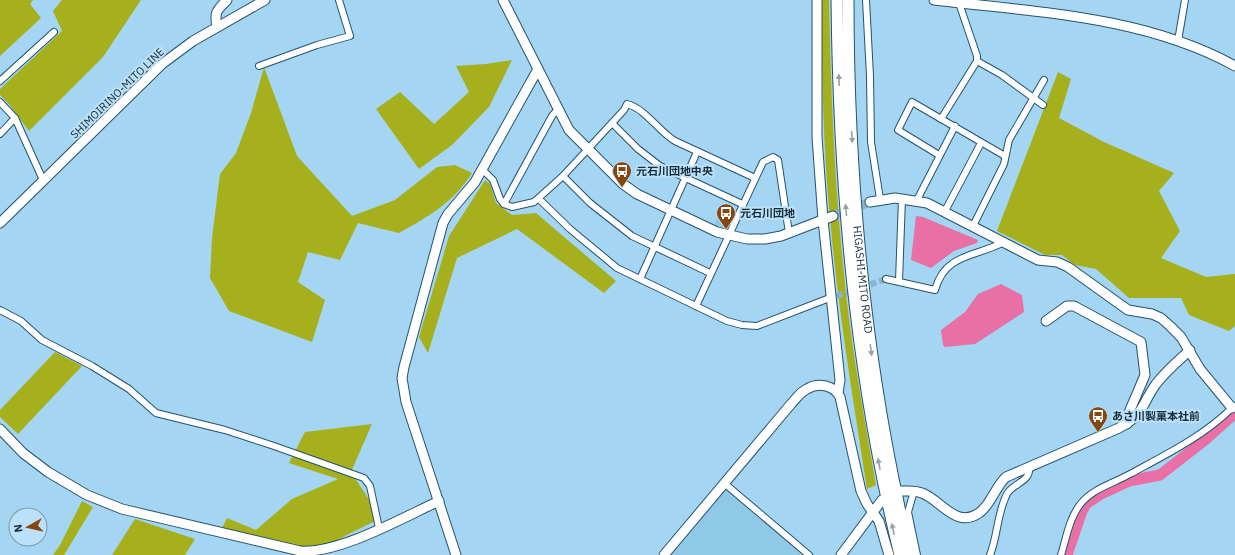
<svg xmlns="http://www.w3.org/2000/svg" width="1235" height="555" font-family="'IBM Plex Sans','Noto Sans JP',sans-serif">
	<style>
		.built { fill: #90c8e8 }
		.green { fill: #a5b01c }
		.water { fill: #e870a4 }
		.lines { fill: none; stroke-linecap: round; stroke-linejoin: round }
		.river { stroke: #e870a4; stroke-width: 11 }
		.street-tunnel { stroke: #88b3cd; stroke-width: 6; stroke-dasharray: 6 3; stroke-linecap: butt }
		.secondary-tunnel { stroke: #88b3cd; stroke-width: 9; stroke-dasharray: 9 4.5; stroke-linecap: butt }
		.street-casing { stroke: #24536b; stroke-width: 8 }
		.secondary-casing { stroke: #24536b; stroke-width: 11 }
		.highway-casing { stroke: #24536b; stroke-width: 13 }
		.street { stroke: #fff; stroke-width: 6 }
		.secondary { stroke: #fff; stroke-width: 9 }
		.highway { stroke: #fff; stroke-width: 11 }
		.oneway { fill: #98a0a5 }
		.labels { text-anchor: middle; dominant-baseline: central; stroke-width: 4; stroke-linejoin: round; paint-order: stroke }
		.street-label { font-size: 11px; fill: #192c37; stroke: #bae1f8 }
		.poi-label { font-size: 11px; font-weight: bold; fill: #192c37; stroke: #bae1f8; text-anchor: start }
	</style>
	<rect width="100%" height="100%" fill="#a4d5f2"/>
	<g class="built">
		<polygon points="719,213 732,220 728,230 714,225"/>
		<polygon points="727,490 805,555 668,555 723,491"/>
	</g>
	<g class="green">
		<polygon points="0,0 33,0 30,4 41,18 0,56"/>
		<polygon points="62,0 141,0 103,57 29,131 9,104 0,95 0,89 62,31 53,11"/>
		<path d="M821,0h8c2,98 6,196 17,293 7,65 19,128 30,192l-9,4c-14,-90 -29,-180 -37,-271 -7,-72 -8,-145 -9,-218z"/>
		<polygon points="512,60 489,107 452,145 419,169 376,109 400,92 434,124 469,92 456,66 486,64"/>
		<path d="M264,67l33,89 55,60 43,-16 42,-33 18,-2 17,8c-19,30 -43,43 -73,60l-41,-10 -18,37 -32,-8 -10,30 27,18 -13,42 -83,-31 -19,-33 2,-40 8,-64 16,-21 15,-40z"/>
		<polygon points="1058,72 1071,79 1059,118 1104,142 1174,173 1159,191 1180,231 1161,258 1206,277 1235,274 1235,326 1229,331 1189,315 1181,298 1129,298 1096,269 1075,265 1062,255 1045,255 997,231"/>
		<polygon points="485,180 490,184 496,203 512,215 536,213 616,281 604,293 517,229 457,258 428,353 419,337 449,236"/>
		<polygon points="55,352 82,366 18,434 0,417 0,410"/>
		<polygon points="372,424 351,472 381,518 331,543 304,547 222,528 227,518 256,530 292,499 338,479 289,463 305,432"/>
		<polygon points="82,501 93,507 64,555 53,555 60,545"/>
		<polygon points="135,519 195,539 185,555 112,555"/>
	</g>
	<g class="water">
		<polygon points="916,216 923,217 978,240 977,243 954,251 931,268 911,260"/>
		<polygon points="1001,284 1022,295 1024,312 975,344 945,347 943,345 941,330 965,312 978,294"/>
	</g>
	<g class="lines">
		<polyline class="river" points="1067,555 1082,511 1086,504 1101,494 1129,481 1160,475 1205,440 1235,413"/>
		<polyline class="street-tunnel" points="828,299 886,279"/>
		<polyline class="secondary-tunnel" points="833,216 870,202"/>
		<defs>
			<g id="street">
				<polyline points="866,0 870,76 871,142 880,199"/>
				<polyline points="1178,41 1185,0"/>
				<polyline points="977,61 1002,75 1043,105"/>
				<polyline points="259,66 317,45 350,36 339,0"/>
				<polyline points="0,81 54,32"/>
				<polyline points="0,102 15,118 43,180"/>
				<polyline points="941,119 977,61 977,56 959,3"/>
				<polyline points="612,123 638,149 660,166 742,204"/>
				<polyline points="0,134 15,118"/>
				<polyline points="939,155 898,130 912,102 1005,156"/>
				<path d="M482,169l11,11 7,19 4,5 8,3 22,-5 29,-26 61,-66 3,-6c19,5 31,27 48,37l80,37"/>
				<polyline points="563,176 590,203 632,236 710,273"/>
				<polyline points="539,199 570,229 617,268 727,321 742,325 757,326 827,299"/>
				<polyline points="917,200 955,126"/>
				<polyline points="504,204 552,116 559,108"/>
				<polyline points="945,211 981,143"/>
				<polyline points="973,226 1004,164 1009,140 1044,80"/>
				<polyline points="640,279 697,152"/>
				<path d="M886,279l49,11c10,-37 41,-33 69,-48"/>
				<polyline points="899,281 902,198"/>
				<polyline points="696,306 763,162 773,157 778,160 789,233"/>
				<polyline points="0,310 21,321 42,340 92,366 129,389 156,413 225,430 274,446 364,478 370,486 379,528"/>
				<polyline points="724,483 809,555"/>
				<polyline points="914,491 908,512 917,555"/>
				<path d="M990,555c8,-20 7,-42 17,-61 6,-11 24,-12 22,-27"/>
				<path d="M1061,555c5,-16 8,-35 18,-49 12,-17 33,-22 51,-32 37,-20 74,-38 104,-68"/>
			</g>
			<g id="secondary">
				<polyline points="503,0 569,130 623,184 637,194 717,232 747,239 765,239 781,236 833,216"/>
				<polyline points="817,0 817,137 823,220 840,380 838,393"/>
				<path d="M934,0c101,12 210,16 301,66"/>
				<path d="M217,27c-3,-15 0,-17 10,-27"/>
				<polyline points="870,202 895,198 927,203 1038,260 1057,262 1068,267 1128,310 1152,314 1161,318 1170,326 1181,337 1200,369 1232,408"/>
				<polyline points="0,223 162,64 193,41 265,0"/>
				<polyline points="1046,321 1067,306 1074,306 1141,342 1145,375 1130,410 1127,424"/>
				<path d="M0,429l23,24 25,19 39,23 35,14 178,42c39,3 102,-33 139,-50"/>
				<path d="M901,491c7,0 14,-1 21,2 19,7 34,36 57,20 12,-8 16,-26 27,-36l113,-49c26,-14 22,-23 37,-44 10,-13 22,-23 34,-34"/>
				<polyline points="456,555 406,402 402,378 404,367 443,223 448,214 475,182 538,69"/>
				<path d="M664,555l127,-151c5,-5 9,-12 16,-15 11,-7 27,-4 33,8l21,94 6,13 12,17 10,34"/>
				<polyline points="841,555 882,500"/>
			</g>
			<g id="highway">
				<path d="M837,0c2,187 18,373 63,555"/>
				<path id="s1" d="M848,0c0,186 18,374 62,555"/>
			</g>
		</defs>
		<use href="#street" class="street-casing"/>
		<use href="#secondary" class="secondary-casing"/>
		<use href="#highway" class="highway-casing"/>
		<use href="#street" class="street"/>
		<use href="#secondary" class="secondary"/>
		<use href="#highway" class="highway"/>
	</g>
	<defs><path id="oneway-solid" d="M-6-.8H1V-3.2L6.5 0L1 3.2V.8H-6Z"/></defs>
	<g class="oneway">
		<use href="#oneway-solid" transform="translate(839 80) rotate(-92)"/>
		<use href="#oneway-solid" transform="translate(852 137) rotate(86)"/>
		<use href="#oneway-solid" transform="translate(846 210) rotate(-95)"/>
		<use href="#oneway-solid" transform="translate(871 350) rotate(82)"/>
		<use href="#oneway-solid" transform="translate(879 464) rotate(-101)"/>
		<use href="#oneway-solid" transform="translate(893 529) rotate(-102)"/>
	</g>
	<defs>
		<symbol id="bus-pin" viewBox="-11 -11 22 30"><path d="M0 17L-7.5 6A9.5 9.5 0 1 1 7.5 6Z" fill="#87460f" stroke="#bae1f8"/><path d="M-5-6H5V4H4V6H2V4H-2V6H-4V4H-5ZM-3.5-4V0h7V-4ZM-3.5 1.2v1.5H-2V1.2ZM2 1.2v1.5H3.5V1.2Z" fill="#fff"/></symbol>
	</defs>
	<g fill-rule="evenodd">
		<use href="#bus-pin" x="611" y="160" width="22" height="30"/>
		<use href="#bus-pin" x="715" y="202" width="22" height="30"/>
		<use href="#bus-pin" x="1087" y="405" width="22" height="30"/>
	</g>
	<g class="labels">
		<g class="street-label">
			<text transform="translate(117 93) rotate(-44)">SHIMOIRINO-MITO LINE</text>
			<text stroke="none"><textPath href="#s1" startOffset="280">HIGASHI-MITO ROAD</textPath></text>
		</g>
		<g class="poi-label">
			<text x="636" y="171">元石川団地中央</text>
			<text x="740" y="213">元石川団地</text>
			<text x="1112" y="416">あさ川製菓本社前</text>
		</g>
	</g>
	<g transform="translate(28 527) rotate(262)"><circle r="19" fill="#bae1f8" stroke="#7a99ab"/>
	<path d="M0-3L7 15L0 10L-7 15Z" fill="#87460f"/>
	<text y="-6" font-size="11" font-weight="bold" text-anchor="middle" fill="#192c37">N</text>
	</g>
</svg>
